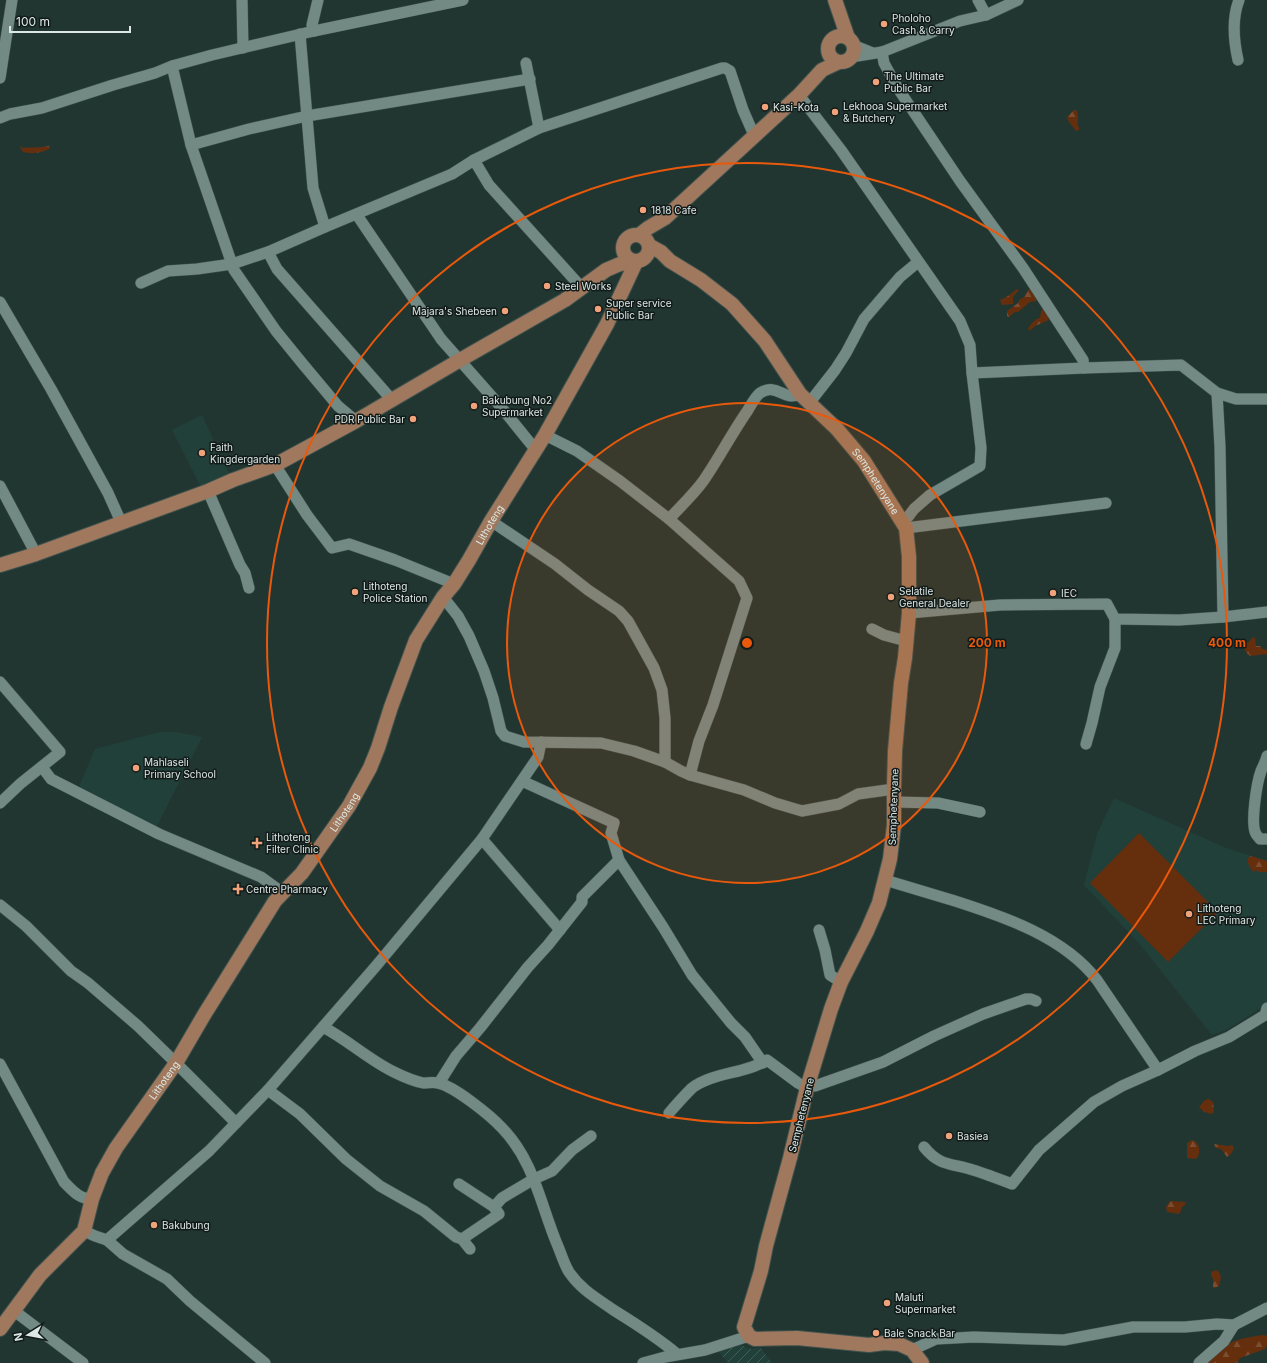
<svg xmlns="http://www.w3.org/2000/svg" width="1267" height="1363" font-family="Inter,sans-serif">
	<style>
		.built { fill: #22403a }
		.industrial { fill: url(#industrial-furrows) }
		.grass { fill: #652e0d }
		.forest { fill: url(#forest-firs) }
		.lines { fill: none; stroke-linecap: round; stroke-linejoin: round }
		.minor-casing { stroke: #40524e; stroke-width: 12 }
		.major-casing { stroke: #40524e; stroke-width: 16 }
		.minor { stroke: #728984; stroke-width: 11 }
		.major { stroke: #9f785d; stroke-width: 14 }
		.ring { fill: none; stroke: #e8590c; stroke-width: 2 }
		.poi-dot { fill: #f0a27a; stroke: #121b19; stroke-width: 1.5 }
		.labels { text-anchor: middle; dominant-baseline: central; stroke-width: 3; stroke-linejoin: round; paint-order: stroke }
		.poi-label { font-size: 10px; fill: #dce8e5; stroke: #121b19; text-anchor: start }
		.street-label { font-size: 10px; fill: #dce8e5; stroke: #121b19 }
		.centre { fill: #e8590c; stroke: #121b19; stroke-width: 2 }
		.ring-label { font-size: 12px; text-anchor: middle; font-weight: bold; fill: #e8590c; stroke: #121b19; stroke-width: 3; stroke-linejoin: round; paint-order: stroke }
	</style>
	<defs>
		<pattern id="industrial-furrows" width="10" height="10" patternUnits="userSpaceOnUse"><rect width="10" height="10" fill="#22403a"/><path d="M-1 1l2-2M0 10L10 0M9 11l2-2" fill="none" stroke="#425c56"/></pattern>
		<pattern id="forest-firs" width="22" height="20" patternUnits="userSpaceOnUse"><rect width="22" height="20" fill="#652e0d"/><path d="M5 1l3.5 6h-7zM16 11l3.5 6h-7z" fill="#7a4c30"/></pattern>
	</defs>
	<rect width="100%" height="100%" fill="#213631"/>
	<g class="built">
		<polygon points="202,415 230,476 201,487 172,430"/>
		<polygon points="160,732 175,732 202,737 156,828 79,787 95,749"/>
		<polygon points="1114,798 1226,848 1267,861 1267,1004 1226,1030 1212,1035 1138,942 1084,885 1097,834"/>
	</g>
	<polygon class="industrial" points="735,1345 741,1345 751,1349 760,1347 772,1363 728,1363 719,1352"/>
	<polygon class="grass" points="1139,833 1218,912 1168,962 1090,883"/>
	<g class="forest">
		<path d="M1074,110h2c4,6 0,12 3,18v2l-3,1 -7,-9 -2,-5z"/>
		<path d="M22,146v2c9,-1 18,0 27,-2l1,2c-6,5 -19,6 -27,4l-3,-5z"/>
		<polygon points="1017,289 1019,290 1013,297 1013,304 1002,305 1000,300 1008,296"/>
		<polygon points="1029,289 1033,289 1037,298 1036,301 1030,302 1018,312 1015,312 1009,317 1007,316 1007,311 1018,303 1020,299 1024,297"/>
		<path d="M1043,309l2,1 4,10 -14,6 -4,4h-3c1,-5 7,-11 12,-12l1,-7z"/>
		<path d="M1253,637l2,1 1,8h4l3,3 4,1v4l-17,2c-4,-4 -7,-7 -6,-12l5,-2z"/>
		<path d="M1251,856l16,5v11h-8l-3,-2 -2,2c-4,-4 -7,-8 -6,-14z"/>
		<polygon points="1209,1099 1213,1102 1214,1111 1212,1114 1204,1112 1199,1107 1205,1100"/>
		<path d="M1192,1140c8,3 8,10 6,17l-3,2 -8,-1v-15z"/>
		<polygon points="1214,1144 1228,1146 1232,1145 1234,1148 1231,1154 1227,1157 1221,1149 1216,1148"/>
		<polygon points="1170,1201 1185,1202 1186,1204 1182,1207 1180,1213 1178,1214 1167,1212 1166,1207"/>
		<polygon points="1216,1270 1219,1272 1221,1277 1219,1286 1214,1288 1213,1287 1213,1279 1211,1275 1211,1272"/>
		<path d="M1263,1335l4,1v9l-2,4 -25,9 -3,5h-30c10,-10 20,-21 34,-24 7,-2 15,-3 22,-4z"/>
	</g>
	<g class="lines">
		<defs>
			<g id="minor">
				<polyline points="242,0 243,48"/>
				<polyline points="978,0 986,15"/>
				<polyline points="314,31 312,25 318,0"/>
				<polyline points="300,34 313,188 325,227"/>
				<polyline points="853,45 873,53"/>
				<polyline points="882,52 884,63 897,87 960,181 1023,268 1083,360 1084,368"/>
				<polyline points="851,57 882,52 960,21 986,15 1018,0"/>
				<path d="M1238,60c-4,-18 -6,-42 1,-60"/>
				<polyline points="526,63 539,128"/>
				<polyline points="172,66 191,145 234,270 276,331 302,363 338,406 356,421"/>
				<polyline points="0,78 12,0"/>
				<polyline points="799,95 841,150 960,321 970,345 972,373 981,448 980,466 930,495 914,509 908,517 903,521"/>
				<polyline points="0,118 10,114 42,108 113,85 155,73 172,66 212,55 314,31 463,0"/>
				<polyline points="191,145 249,129 307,116 530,79"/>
				<polyline points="474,160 489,185 582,288"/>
				<polyline points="357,215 441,339 501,407 535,449"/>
				<polyline points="268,252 277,269 392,400"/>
				<polyline points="141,283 168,271 197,269 232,264 268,252 325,227 452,174 474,160 539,128 722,68 725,68 730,71 743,110 754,135"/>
				<polyline points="0,302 51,389 108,493 121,522"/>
				<polyline points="972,373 1084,368 1181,365 1217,393 1236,399 1267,399"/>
				<polyline points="1217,393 1220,447 1223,617"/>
				<polyline points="810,402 835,370 846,353 864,319 900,277 918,262"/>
				<path d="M545,435l32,16 43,30 49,38c12,-13 25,-25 35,-39 15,-22 28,-47 44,-70 3,-5 7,-13 12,-17 18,-11 23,9 40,1"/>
				<polyline points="275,465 307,515 332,548 349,544 395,560 454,584"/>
				<polyline points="0,486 36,554"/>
				<polyline points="208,491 240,565 245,573 249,588"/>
				<polyline points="669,519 739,581 747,598 713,705 699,741 690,775"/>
				<polyline points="491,521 555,564 588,590 619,611 628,621 654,668 662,690 665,718 665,762"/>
				<polyline points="906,528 1106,503"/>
				<polyline points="443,597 458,616 469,636 484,671 493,698 501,731 505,736 524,742 601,743 634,751 665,762 681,771 690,775 744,790 775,803 802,811 839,804 858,794 894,789"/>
				<polyline points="909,613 1000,605 1107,604 1115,619 1179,620 1223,617 1267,612"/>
				<polyline points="872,629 884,635 906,641"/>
				<polyline points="0,682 60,752 20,784 0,803"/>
				<polyline points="1086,744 1092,723 1100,687 1115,648 1115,619"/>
				<path d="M1267,756c-1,5 -4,10 -6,15 -4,11 -11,53 -5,63 0,0 3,4 4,5h7"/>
				<polyline points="42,767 51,779 159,834 261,877 283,893"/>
				<polyline points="894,802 938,803 980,812"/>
				<polyline points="482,839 560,930"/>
				<polyline points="619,860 663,927 692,975 731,1023 745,1037 763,1063"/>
				<path d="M885,880c24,7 47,14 70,21 50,16 109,36 142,79l61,90 37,-19 34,-14 36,-22 2,-7"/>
				<polyline points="0,905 26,926 71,971 88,983 138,1026 176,1063 236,1123"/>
				<polyline points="819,930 825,950 830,975 841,982"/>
				<path d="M323,1027c25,13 46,33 71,45 8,4 20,9 29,11 5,0 10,-1 15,0 16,3 53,33 64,45 32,33 38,75 55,116 4,9 7,20 12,28 12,18 29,27 46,39 21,13 43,27 62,43"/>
				<path d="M0,1064l64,118c9,9 15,17 28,17"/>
				<polyline points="439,1083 456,1056 480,1028 528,967 548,945 582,902 582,897 619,860 611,833 614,823 522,781"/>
				<polyline points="808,1083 815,1086 883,1062 934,1036 983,1014 1026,999 1031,999 1036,1001"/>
				<polyline points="268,1090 300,1114 346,1159 380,1186 424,1211 456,1237 462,1239 470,1249"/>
				<path d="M669,1113c7,-8 15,-17 23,-25 21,-16 53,-14 75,-28l31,23 9,5"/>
				<path d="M924,1147c16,20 28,16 49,23 13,4 26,9 39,14l27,-34 55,-48 28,-16 36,-16"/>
				<polyline points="459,1184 494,1207 499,1214 462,1239"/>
				<polyline points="494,1207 502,1198 534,1179 552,1171 572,1150 591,1136"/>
				<polyline points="84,1231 95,1236 107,1240 209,1151 268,1090 376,966 482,839 538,757 541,742"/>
				<polyline points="107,1240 123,1254 167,1279 190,1301 265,1363"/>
				<polyline points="13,1310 83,1363"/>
				<polyline points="912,1350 936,1339 974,1337 1064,1340 1133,1327 1185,1327 1217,1324 1234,1325 1267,1308"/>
				<polyline points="643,1363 665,1357 705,1350 749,1336"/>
				<polyline points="1199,1363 1224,1341 1234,1325"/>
			</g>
			<g id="major">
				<polyline points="835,0 848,38"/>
				<circle cx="841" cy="49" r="13"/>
				<circle cx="636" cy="248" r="13"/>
				<polyline points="639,235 648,228 665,218 799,95 822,70 839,62"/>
				<path id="s1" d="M650,246l11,6 9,9 31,19 31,24 33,37 35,53 37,35 27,32 42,67 3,29v56l-4,45 -4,25 -6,68 -1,38v36l-4,34 -11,44 -12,28 -26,51 -10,27 -24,79 -17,70 -24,88 -5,25 -17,56 5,9 6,3 42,-1 72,7 15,-2 15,1 13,6 10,13"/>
				<polyline points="0,565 36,554 208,491 233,480 275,465 356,421 460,360 565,300 606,270 620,264 634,262"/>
				<path id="s2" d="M0,1329l40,-54 44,-44 8,-32 10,-26 14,-25 60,-85 28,-48 71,-114 27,-28 47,-67 21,-38 8,-20 13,-41 25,-67 27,-43 11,-13 15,-24 22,-39 54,-86 62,-111 29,-62"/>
			</g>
		</defs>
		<use href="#minor" class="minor-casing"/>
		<use href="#major" class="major-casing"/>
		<use href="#minor" class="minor"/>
		<use href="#major" class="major"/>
	</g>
	<circle cx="747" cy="643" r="240" fill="#e8590c" fill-opacity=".12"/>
	<g class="ring">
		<circle cx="747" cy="643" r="240"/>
		<circle cx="747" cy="643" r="480"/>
	</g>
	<g class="poi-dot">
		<circle cx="884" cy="24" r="4"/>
		<circle cx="876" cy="82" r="4"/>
		<circle cx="765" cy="107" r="4"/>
		<circle cx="835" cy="112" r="4"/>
		<circle cx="643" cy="210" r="4"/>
		<circle cx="547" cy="286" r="4"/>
		<circle cx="598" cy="309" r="4"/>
		<circle cx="505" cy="311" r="4"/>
		<circle cx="474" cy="406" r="4"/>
		<circle cx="413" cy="419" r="4"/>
		<circle cx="202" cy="453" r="4"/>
		<circle cx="355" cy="592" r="4"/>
		<circle cx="1053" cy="593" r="4"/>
		<circle cx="891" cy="597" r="4"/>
		<circle cx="136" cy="768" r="4"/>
		<path d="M255 837h4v4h4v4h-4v4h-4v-4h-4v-4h4z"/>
		<path d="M236 883h4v4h4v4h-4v4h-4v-4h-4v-4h4z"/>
		<circle cx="1189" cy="914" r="4"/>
		<circle cx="949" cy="1136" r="4"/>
		<circle cx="154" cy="1225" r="4"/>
		<circle cx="887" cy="1303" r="4"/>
		<circle cx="876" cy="1333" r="4"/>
	</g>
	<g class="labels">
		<g class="poi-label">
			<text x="892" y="18">Pholoho<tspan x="892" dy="12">Cash &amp; Carry</tspan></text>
			<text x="884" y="76">The Ultimate<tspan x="884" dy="12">Public Bar</tspan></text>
			<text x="843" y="106">Lekhooa Supermarket<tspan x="843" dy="12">&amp; Butchery</tspan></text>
			<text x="773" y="107">Kasi-Kota</text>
			<text x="651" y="210">1818 Cafe</text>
			<text x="555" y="286">Steel Works</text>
			<text x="606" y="303">Super service<tspan x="606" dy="12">Public Bar</tspan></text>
			<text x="497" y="311" text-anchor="end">Majara's Shebeen</text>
			<text x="482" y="400">Bakubung No2<tspan x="482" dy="12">Supermarket</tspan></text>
			<text x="405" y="419" text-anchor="end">PDR Public Bar</text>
			<text x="210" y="447">Faith<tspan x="210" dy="12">Kingdergarden</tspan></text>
			<text x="363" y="586">Lithoteng<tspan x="363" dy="12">Police Station</tspan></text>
			<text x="899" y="591">Selatile<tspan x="899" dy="12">General Dealer</tspan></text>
			<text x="1061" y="593">IEC</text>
			<text x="144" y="762">Mahlaseli<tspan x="144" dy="12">Primary School</tspan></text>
			<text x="266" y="837">Lithoteng<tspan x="266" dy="12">Filter Clinic</tspan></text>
			<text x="246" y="889">Centre Pharmacy</text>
			<text x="1197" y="908">Lithoteng<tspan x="1197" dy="12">LEC Primary</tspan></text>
			<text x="957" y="1136">Basiea</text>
			<text x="162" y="1225">Bakubung</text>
			<text x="895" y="1297">Maluti<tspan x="895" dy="12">Supermarket</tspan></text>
			<text x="884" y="1333">Bale Snack Bar</text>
		</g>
		<g class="street-label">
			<text stroke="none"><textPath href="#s1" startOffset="330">Semphetenyane</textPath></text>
			<text stroke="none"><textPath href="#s2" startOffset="950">Lithoteng</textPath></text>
			<text transform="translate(893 807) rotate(-88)">Semphetenyane</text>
			<text stroke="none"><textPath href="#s2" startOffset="626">Lithoteng</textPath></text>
			<text stroke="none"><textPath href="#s2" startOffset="302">Lithoteng</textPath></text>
			<text transform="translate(801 1115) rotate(-76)">Semphetenyane</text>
		</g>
	</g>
	<circle cx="747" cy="643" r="6" class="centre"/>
	<g class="ring-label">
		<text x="987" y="647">200 m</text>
		<text x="1227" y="647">400 m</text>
	</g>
	<g transform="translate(28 1335) rotate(259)" stroke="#121b19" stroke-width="3" paint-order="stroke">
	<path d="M0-3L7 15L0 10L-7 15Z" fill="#dce8e5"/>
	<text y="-6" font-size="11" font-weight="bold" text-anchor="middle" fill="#dce8e5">N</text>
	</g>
	<path d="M10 26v6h120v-6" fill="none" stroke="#dce8e5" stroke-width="2"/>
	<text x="16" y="26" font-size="12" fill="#dce8e5" stroke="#121b19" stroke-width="3" paint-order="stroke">100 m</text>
</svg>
